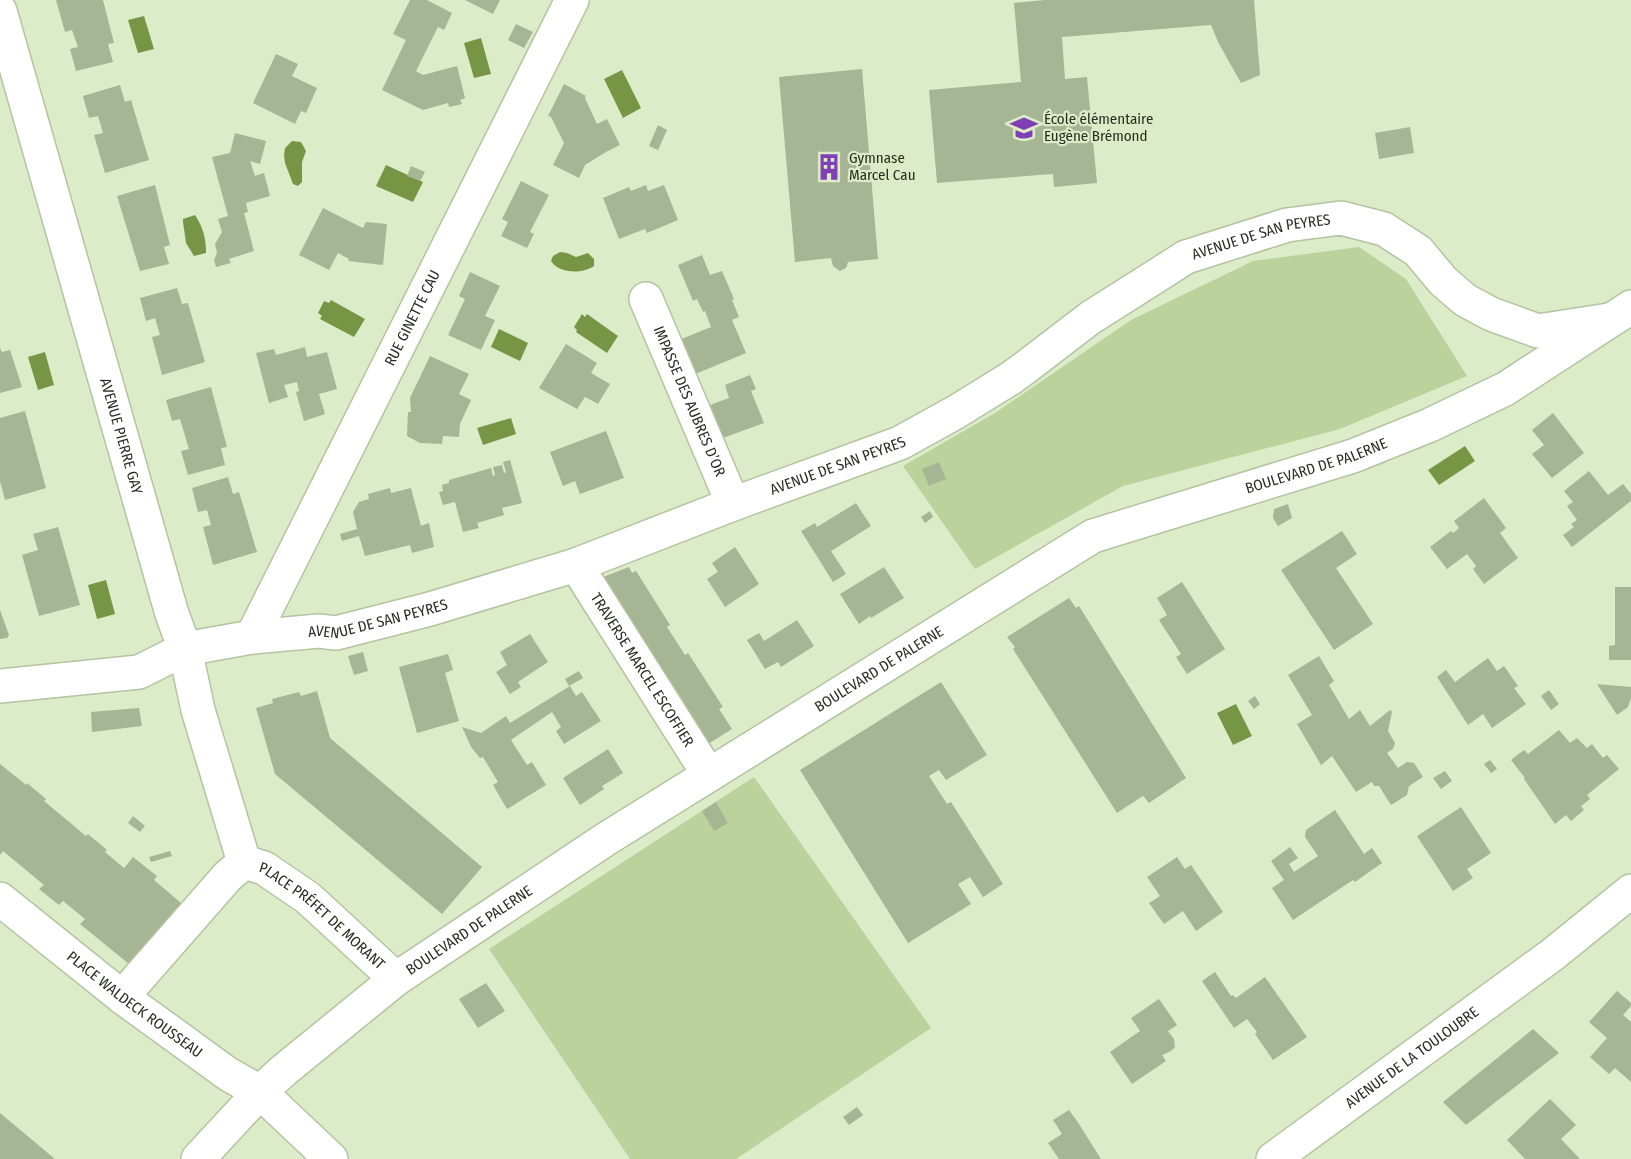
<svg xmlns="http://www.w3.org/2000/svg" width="1631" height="1159" font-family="'Fira Sans Condensed',sans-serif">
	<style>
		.green { fill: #bbd29c }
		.water { fill: #779645 }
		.building { fill: #a6b593 }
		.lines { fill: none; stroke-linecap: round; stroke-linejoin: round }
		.minor-casing { stroke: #b4c3a1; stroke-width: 36 }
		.minor { stroke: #fff; stroke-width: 33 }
		.labels { text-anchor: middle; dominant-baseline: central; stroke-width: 4.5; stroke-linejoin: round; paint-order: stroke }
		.poi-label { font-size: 15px; fill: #282e20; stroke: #dcecc8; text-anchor: start }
		.street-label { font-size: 15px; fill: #282e20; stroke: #dcecc8 }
	</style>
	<rect width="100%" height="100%" fill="#dcecc8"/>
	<g class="green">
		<polygon points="1359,247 1406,279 1467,376 1340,429 1123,486 975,569 903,466 995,413 1131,320 1253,261"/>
		<polygon points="754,777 931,1028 736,1159 630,1159 489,949"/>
	</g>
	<g class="water">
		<polygon points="144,16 154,49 138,53 128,20"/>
		<polygon points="481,38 491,74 474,78 464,43"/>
		<polygon points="622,70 641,108 623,118 604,79"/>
		<polygon points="292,141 301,142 306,151 302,162 302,182 298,186 293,184 285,163 284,155 285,148"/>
		<polygon points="386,165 423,182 413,202 376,186"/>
		<path d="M195,215c8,12 11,23 11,38l-12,3 -8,-13 -3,-21v-3z"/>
		<path d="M560,252l7,1 9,4 12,-4 6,6v7c-11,8 -35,8 -43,-5l2,-5z"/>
		<polygon points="331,300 365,319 354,337 320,319 322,316 318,313 324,301 329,303"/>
		<polygon points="582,314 585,317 587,314 618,336 607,353 576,332 577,330 574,327"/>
		<polygon points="499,329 528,343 520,361 491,347"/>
		<polygon points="45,352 54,385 38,390 28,357"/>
		<polygon points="511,418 516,434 483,445 477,428"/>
		<polygon points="1465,446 1475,461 1439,485 1428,470"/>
		<polygon points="106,580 115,614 97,619 88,585"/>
		<polygon points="1236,704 1252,736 1233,745 1217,713"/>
	</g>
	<g class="building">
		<polygon points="56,0 103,0 114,43 108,44 113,62 76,71 70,49 78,47 72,30 65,32"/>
		<polygon points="410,0 427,0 452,13 444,30 438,27 416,71 423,75 457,66 465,98 460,100 462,104 449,107 448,103 423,110 382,90 406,40 393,34"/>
		<polygon points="465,0 500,0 493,14"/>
		<polygon points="1045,0 1254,0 1260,75 1241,83 1218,42 1211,25 1062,37 1065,79 1087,77 1097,183 1054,187 1053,174 937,183 929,90 1021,82 1014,3"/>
		<polygon points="516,24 533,32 524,48 508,40"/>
		<polygon points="276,54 298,64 292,76 317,88 306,113 301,111 295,124 253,103"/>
		<polygon points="862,69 878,259 848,262 846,268 840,271 833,266 831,258 795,262 779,77"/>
		<polygon points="564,84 586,96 585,98 597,124 607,119 620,145 606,152 585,165 579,178 553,165 564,143 551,117 548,116"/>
		<polygon points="120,85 125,102 131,100 149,160 105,173 94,135 103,133 98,116 89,118 83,96"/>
		<polygon points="658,125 667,130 658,150 649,146"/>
		<polygon points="1410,127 1414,153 1379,159 1375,133"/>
		<polygon points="235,133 266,141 260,164 250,161 255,176 264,173 270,196 246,203 248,212 244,213 254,251 229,259 231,263 216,267 214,260 217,253 215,244 222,232 218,219 228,216 212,157 230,153"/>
		<polygon points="411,166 425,172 420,181 407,176"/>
		<polygon points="521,181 549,195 530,232 534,234 527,248 501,236 508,222 502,219"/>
		<polygon points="155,185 170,245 164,247 169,264 140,271 117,196"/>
		<polygon points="646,185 648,191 664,185 678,220 647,233 645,229 619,239 603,198 629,187 631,191"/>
		<polygon points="323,208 363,228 366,222 387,224 383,265 348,261 349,259 338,253 329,270 299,255"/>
		<polygon points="702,255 710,275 722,271 734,299 732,300 739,317 732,320 746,353 693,375 679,340 711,327 705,311 703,312 697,299 693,301 678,265"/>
		<polygon points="470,272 500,286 485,316 495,320 481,350 448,335 465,299 459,296"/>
		<polygon points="177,288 182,304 188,303 205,362 162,375 152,337 160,335 155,318 146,321 140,298"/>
		<polygon points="566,344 597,363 591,373 610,384 598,404 585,397 577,409 539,388"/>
		<polygon points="305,347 307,357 327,352 337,389 319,394 325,414 304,421 296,392 299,391 297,382 284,385 288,397 269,403 256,353 274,349 276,355"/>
		<polygon points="0,348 2,352 10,350 22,387 0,393"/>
		<polygon points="430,356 469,374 459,394 471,400 460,424 459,437 443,436 442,444 420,443 407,436 408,412 411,412 410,398"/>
		<polygon points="750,375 756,389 751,391 764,423 723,438 710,405 729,398 725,385"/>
		<polygon points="211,387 227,447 221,448 225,465 188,475 181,451 189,449 180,419 172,421 166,400"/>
		<polygon points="25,411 46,488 5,500 0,481 0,418"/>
		<polygon points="1553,413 1584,453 1552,478 1532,454 1544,445 1532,430"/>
		<polygon points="606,431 624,478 580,494 575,481 563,486 550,452"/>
		<polygon points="510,460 522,503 502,508 504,515 477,523 479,528 463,532 455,502 443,505 439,492 443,491 442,485 449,483 449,480 491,468 493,476 495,475 493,467 502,465 504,473 506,472 503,462"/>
		<polygon points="939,462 946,479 929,486 922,469"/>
		<polygon points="1589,471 1608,495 1623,484 1631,494 1631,501 1572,547 1563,535 1574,527 1571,524 1577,520 1567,506 1573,502 1564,491"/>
		<polygon points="228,477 233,494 239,492 257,552 213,565 203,527 211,525 207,510 198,512 192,488"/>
		<polygon points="390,488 391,493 411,488 421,526 429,523 434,547 412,553 410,545 365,556 359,536 342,541 340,534 357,529 353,512 359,502 369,499 368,494"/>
		<polygon points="1484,498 1506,528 1500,533 1518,558 1484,584 1473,569 1476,566 1467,554 1447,569 1430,547 1451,531 1453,533 1459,528 1454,521"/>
		<polygon points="856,503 871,526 831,551 846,574 833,582 801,531 815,523 817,527"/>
		<polygon points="1288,504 1292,518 1278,526 1273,518 1274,509"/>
		<polygon points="930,511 933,517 925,523 921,517"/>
		<polygon points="58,527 80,605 39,616 22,555 38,550 33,534"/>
		<polygon points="1342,531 1357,554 1336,568 1373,624 1334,650 1281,570"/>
		<polygon points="735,547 759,584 725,607 707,579 718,572 712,563"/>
		<polygon points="629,567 632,573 636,571 670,625 667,627 685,655 688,653 723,707 719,709 732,729 705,746 598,579"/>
		<polygon points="884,567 904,598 871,618 870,616 859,624 840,594"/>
		<polygon points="1182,582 1225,649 1187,674 1176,657 1181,654 1159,620 1167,615 1157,598"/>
		<polygon points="1615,587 1631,587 1631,660 1609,660 1609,646 1615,645"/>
		<polygon points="1069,598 1076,608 1079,606 1186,778 1149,803 1143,796 1117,813 1013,649 1015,647 1007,637"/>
		<polygon points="0,610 9,635 7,638 0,639"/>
		<polygon points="797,620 814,646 781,667 778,662 765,669 747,640 759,633 764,641"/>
		<polygon points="530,634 548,662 518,682 521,687 510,694 496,672 507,665 500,652"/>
		<polygon points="363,652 368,671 354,675 348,656"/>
		<polygon points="448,654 453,670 445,673 459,721 417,733 399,667"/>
		<polygon points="1319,656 1334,681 1329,685 1349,719 1360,710 1370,726 1390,710 1392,712 1388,731 1395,743 1393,749 1387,753 1398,768 1407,762 1414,763 1423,777 1409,786 1407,795 1391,805 1379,786 1374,786 1372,782 1356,792 1332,756 1321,765 1297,724 1312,715 1288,675"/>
		<polygon points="1488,658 1497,671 1504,666 1518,686 1514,688 1526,704 1492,728 1483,714 1468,725 1437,677 1446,670 1455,682"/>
		<polygon points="579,671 583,678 569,686 565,679"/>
		<polygon points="941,682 987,755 946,780 939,770 929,776 947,804 951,802 1003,884 983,897 970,877 958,884 971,904 908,943 800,770"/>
		<polygon points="1597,684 1631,687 1631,698 1628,707 1617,715"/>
		<polygon points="570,686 576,696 582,692 601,721 564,744 556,731 561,727 552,712 511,740 527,765 532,762 546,785 507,809 493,785 498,782 483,757 480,758 471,747 462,727 481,733 506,716 510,723"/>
		<polygon points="1549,690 1559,704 1551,710 1541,696"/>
		<polygon points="317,691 330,738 482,867 442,914 275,774 256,708 273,703 272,699 299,692 301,696"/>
		<polygon points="1255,696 1260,704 1254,709 1248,701"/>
		<polygon points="139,708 142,726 92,732 91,712"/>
		<polygon points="1559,730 1570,743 1577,738 1587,748 1592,744 1603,758 1607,755 1619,769 1587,795 1590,799 1581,806 1584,810 1571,821 1566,815 1555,824 1524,779 1525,778 1511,760 1524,750 1528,754"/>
		<polygon points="608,749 623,773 602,786 604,789 580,805 563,778"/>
		<polygon points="1490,760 1497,769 1491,773 1484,764"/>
		<polygon points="0,764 26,785 27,783 46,799 44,801 86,836 88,834 107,850 105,852 124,868 133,857 157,876 154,880 181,903 129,964 80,924 85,919 63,901 59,905 39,889 44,885 3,851 0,855"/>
		<polygon points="1445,771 1452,781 1441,789 1433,778"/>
		<polygon points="716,802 728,823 714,831 702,811"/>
		<polygon points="1461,807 1491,853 1467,869 1473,878 1453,891 1417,836"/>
		<polygon points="1335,810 1364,854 1372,848 1382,863 1355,882 1353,880 1293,920 1272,888 1284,880 1271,861 1290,847 1298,858 1289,864 1294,872 1318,856 1305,837 1306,830"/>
		<polygon points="133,816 145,826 140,832 128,823"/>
		<polygon points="170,851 172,856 151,862 149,857"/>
		<polygon points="1177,857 1185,869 1191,865 1223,912 1196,931 1183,911 1164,924 1149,903 1160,896 1147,877"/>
		<polygon points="1215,972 1231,996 1233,995 1236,998 1265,977 1307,1037 1273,1060 1255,1034 1257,1032 1247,1019 1234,1028 1202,981"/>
		<polygon points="486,983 505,1011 478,1028 459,999"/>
		<polygon points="1617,991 1631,1003 1631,1006 1623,1015 1631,1022 1631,1082 1615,1068 1609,1074 1590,1057 1607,1038 1589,1022"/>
		<polygon points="1159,999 1177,1025 1168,1031 1174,1039 1175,1047 1171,1051 1162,1055 1166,1061 1132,1084 1110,1052 1140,1031 1131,1018"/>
		<polygon points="1533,1029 1559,1053 1466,1125 1443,1102"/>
		<polygon points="1550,1099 1576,1125 1561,1139 1580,1159 1525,1159 1507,1140"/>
		<polygon points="857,1107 863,1115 849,1125 843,1117"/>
		<polygon points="1069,1110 1079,1124 1101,1159 1059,1159 1048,1143 1062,1134 1053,1120"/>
		<polygon points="0,1113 55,1159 0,1159"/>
	</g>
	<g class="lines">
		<defs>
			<g id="minor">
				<path id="s1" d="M0,11l172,603 13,35 13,61 46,152"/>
				<path id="s2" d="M646,299l87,205"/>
				<path id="s3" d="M576,565l133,210"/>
				<path id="s4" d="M252,637l320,-637"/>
				<path id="s5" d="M0,686l139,-14 46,-23 67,-12 67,-6 17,2 94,-24 146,-44 157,-61 167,-61 56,-31 55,-34 15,-11 64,-49 96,-61 101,-32 54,-7 43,11 34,22 25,30 22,19 26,14 47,17 71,-11"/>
				<path id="s6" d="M244,862l20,6 44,30 88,81"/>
				<path id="s7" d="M0,899l122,98 106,77 32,18 71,67"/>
				<polyline points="122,997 227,877 244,862"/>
				<path id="s8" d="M198,1159l62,-67 23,-21 113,-92 210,-140 487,-303 260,-80 77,-31 75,-36 126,-82"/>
				<path id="s9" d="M1273,1159l279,-204 79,-64"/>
			</g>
		</defs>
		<use href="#minor" class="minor-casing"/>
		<use href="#minor" class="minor"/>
	</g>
	<defs>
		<symbol id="school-bare" viewBox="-9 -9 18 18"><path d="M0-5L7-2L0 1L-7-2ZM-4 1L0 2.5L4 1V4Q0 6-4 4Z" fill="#803fb4" stroke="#dcecc8" stroke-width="2.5" paint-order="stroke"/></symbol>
		<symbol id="building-bare" viewBox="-9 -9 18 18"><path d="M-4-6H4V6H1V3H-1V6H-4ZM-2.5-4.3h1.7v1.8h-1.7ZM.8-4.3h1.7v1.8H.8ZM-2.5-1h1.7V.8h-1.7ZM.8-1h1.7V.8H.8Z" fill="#803fb4" stroke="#dcecc8" stroke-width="2.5" paint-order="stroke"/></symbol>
	</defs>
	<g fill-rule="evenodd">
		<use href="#school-bare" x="1005" y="109" width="38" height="38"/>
		<use href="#building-bare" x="810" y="148" width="38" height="38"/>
	</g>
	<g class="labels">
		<g class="poi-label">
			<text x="1044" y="119">École élémentaire<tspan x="1044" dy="17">Eugène Brémond</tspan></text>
			<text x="849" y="158">Gymnase<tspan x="849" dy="17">Marcel Cau</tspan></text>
		</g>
		<g class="street-label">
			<text stroke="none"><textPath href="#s5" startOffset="1359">AVENUE DE SAN PEYRES</textPath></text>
			<text stroke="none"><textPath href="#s4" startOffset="357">RUE GINETTE CAU</textPath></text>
			<text stroke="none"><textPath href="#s2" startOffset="111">IMPASSE DES AUBRES D’OR</textPath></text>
			<text stroke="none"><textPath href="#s1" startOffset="442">AVENUE PIERRE GAY</textPath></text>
			<text stroke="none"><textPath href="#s5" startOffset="873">AVENUE DE SAN PEYRES</textPath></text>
			<text stroke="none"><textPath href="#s8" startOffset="1328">BOULEVARD DE PALERNE</textPath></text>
			<text stroke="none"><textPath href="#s5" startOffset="387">AVENUE DE SAN PEYRES</textPath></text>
			<text stroke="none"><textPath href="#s8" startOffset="842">BOULEVARD DE PALERNE</textPath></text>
			<text stroke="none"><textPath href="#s3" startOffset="124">TRAVERSE MARCEL ESCOFFIER</textPath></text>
			<text stroke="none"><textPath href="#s6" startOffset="96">PLACE PRÉFET DE MORANT</textPath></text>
			<text stroke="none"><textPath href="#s8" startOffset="356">BOULEVARD DE PALERNE</textPath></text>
			<text stroke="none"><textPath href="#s7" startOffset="171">PLACE WALDECK ROUSSEAU</textPath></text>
			<text stroke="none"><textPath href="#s9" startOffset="172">AVENUE DE LA TOULOUBRE</textPath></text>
		</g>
	</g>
</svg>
